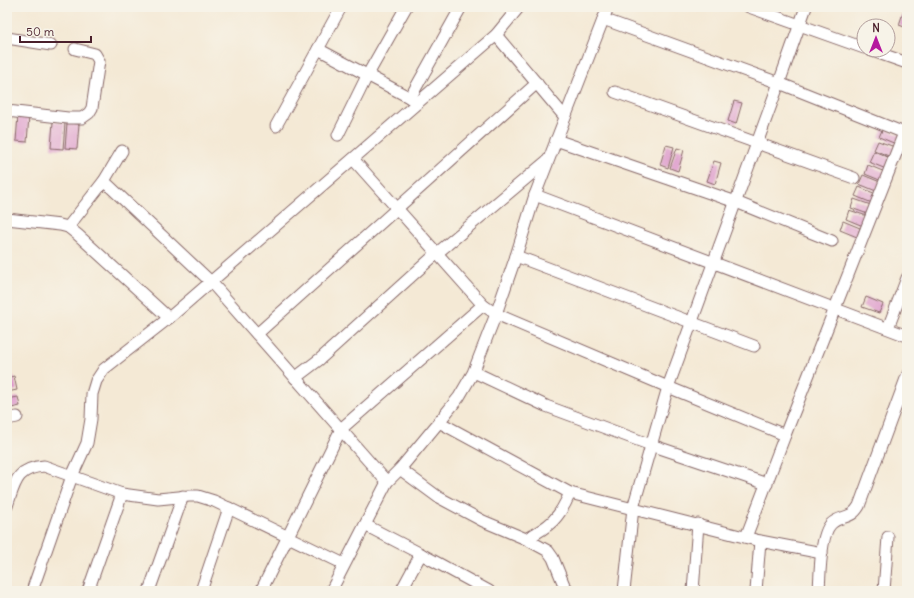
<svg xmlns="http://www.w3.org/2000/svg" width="914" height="598" font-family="Delius,sans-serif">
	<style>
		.building { fill: #dc95ca }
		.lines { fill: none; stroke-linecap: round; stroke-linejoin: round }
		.minor-casing { stroke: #866666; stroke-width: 13 }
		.minor { stroke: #fff; stroke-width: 11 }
	</style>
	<rect width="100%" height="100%" fill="#f7f3e8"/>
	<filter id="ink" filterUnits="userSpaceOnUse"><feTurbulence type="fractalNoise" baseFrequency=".025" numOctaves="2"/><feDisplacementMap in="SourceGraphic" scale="8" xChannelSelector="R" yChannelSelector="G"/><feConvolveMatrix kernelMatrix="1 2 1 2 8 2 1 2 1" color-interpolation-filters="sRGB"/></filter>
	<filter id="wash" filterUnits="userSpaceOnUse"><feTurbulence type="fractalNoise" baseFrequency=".012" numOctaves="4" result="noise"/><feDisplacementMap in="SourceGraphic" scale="16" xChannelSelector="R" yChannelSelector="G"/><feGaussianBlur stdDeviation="0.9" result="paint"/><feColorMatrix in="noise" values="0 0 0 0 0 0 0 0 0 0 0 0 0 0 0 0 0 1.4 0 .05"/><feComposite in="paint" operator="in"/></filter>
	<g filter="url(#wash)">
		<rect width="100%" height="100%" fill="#f4e9d5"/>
		<g id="blocks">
			<g class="building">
				<polygon points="905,7 907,7 907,28 899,25"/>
				<polygon points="734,101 742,103 736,124 728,121"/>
				<polygon points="18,115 29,116 27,142 16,141"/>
				<polygon points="53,122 65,123 63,149 51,148"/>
				<polygon points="67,123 79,124 77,149 65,148"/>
				<polygon points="883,128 900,135 896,144 879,137"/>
				<polygon points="878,141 895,147 891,157 874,150"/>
				<polygon points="666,145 674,147 668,168 660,165"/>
				<polygon points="677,148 684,150 678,171 670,168"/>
				<polygon points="874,151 890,158 886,169 869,162"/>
				<polygon points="714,161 721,163 715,184 707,181"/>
				<polygon points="868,165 885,172 882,181 865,174"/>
				<polygon points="863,175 880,182 876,191 859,184"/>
				<polygon points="859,187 876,194 872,203 855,196"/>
				<polygon points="854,199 871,205 868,214 851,208"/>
				<polygon points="849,210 867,216 863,226 846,219"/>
				<polygon points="843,221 860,228 857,237 840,230"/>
				<polygon points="866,297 883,304 879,313 862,307"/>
				<polygon points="14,376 17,390 7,392 7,378"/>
				<polygon points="18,397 20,406 7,409 7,399"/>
			</g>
		</g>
	</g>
	<g filter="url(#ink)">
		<use href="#blocks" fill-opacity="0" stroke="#866666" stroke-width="1"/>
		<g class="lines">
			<defs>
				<g id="minor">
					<polyline points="749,7 864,48"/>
					<polyline points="603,19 779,83 907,134"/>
					<polyline points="496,35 565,117"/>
					<polyline points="7,38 51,45"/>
					<polyline points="318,49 418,102"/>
					<polyline points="870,50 907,63"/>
					<polyline points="615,92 854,178"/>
					<polyline points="410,98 461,7"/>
					<polyline points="7,111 68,118 82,118 89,113 92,108 99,61 95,54 75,49"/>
					<polyline points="276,126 341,7"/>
					<polyline points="338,135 367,76 406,7"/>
					<polyline points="556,140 736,202 832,241"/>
					<polyline points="353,159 483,305 496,314 668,387 785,435 904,133"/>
					<polyline points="104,181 211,282 387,482"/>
					<polyline points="535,195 907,336"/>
					<polyline points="7,219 60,225 68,227 78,235 169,318"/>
					<polyline points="68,227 104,181 122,151"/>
					<polyline points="516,256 754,346"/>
					<polyline points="888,328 907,278"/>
					<polyline points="257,334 537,83"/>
					<polyline points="474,372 546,406 651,445 767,484"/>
					<polyline points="295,378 320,359 436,254 548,160"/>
					<polyline points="7,419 17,417"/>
					<polyline points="439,422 570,493 760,541 822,553"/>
					<polyline points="400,469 438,497 483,521 526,539 548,551 553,558 564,585 569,591"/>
					<polyline points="122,494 158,499 189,496 198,496 214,501 344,564"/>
					<path d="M7,506c8,-23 9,-38 37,-40l78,28 -34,97"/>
					<polyline points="365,525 421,554 401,591"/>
					<polyline points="746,537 785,435"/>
					<path d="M526,539c24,-13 33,-20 44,-46"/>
					<polyline points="421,554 489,591"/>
					<polyline points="32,591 72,476 87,443 91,419 92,394 96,381 104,369 169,318 496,35 519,7"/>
					<polyline points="149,591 183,496"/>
					<polyline points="201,591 229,508"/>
					<polyline points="261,591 341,429 483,305"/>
					<polyline points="331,591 387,482 400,469 439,422 459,397 473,373 496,314 516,256 535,195 608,7"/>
					<polyline points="624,591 633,508 668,387 779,83 806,7"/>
					<polyline points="693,591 698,524"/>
					<polyline points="756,591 760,541"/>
					<path d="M819,591c1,-16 1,-56 12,-67 9,-9 20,-4 28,-18l48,-130"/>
					<polyline points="884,591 888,537"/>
				</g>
			</defs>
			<use href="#minor" class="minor-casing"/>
			<use href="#minor" class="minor"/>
		</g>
	</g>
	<rect width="914" height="598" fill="none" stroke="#f7f3e8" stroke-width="24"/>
	<g transform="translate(876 38)"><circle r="19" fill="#f7f3e8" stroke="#b29e9c"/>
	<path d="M0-3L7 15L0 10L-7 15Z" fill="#b5179e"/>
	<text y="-6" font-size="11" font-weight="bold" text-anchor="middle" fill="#4a1f2b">N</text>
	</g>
	<path d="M20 36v6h71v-6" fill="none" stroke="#4a1f2b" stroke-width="2"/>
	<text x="26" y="36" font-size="12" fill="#4a1f2b" stroke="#f7f3e8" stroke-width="3" paint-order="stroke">50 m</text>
</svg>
